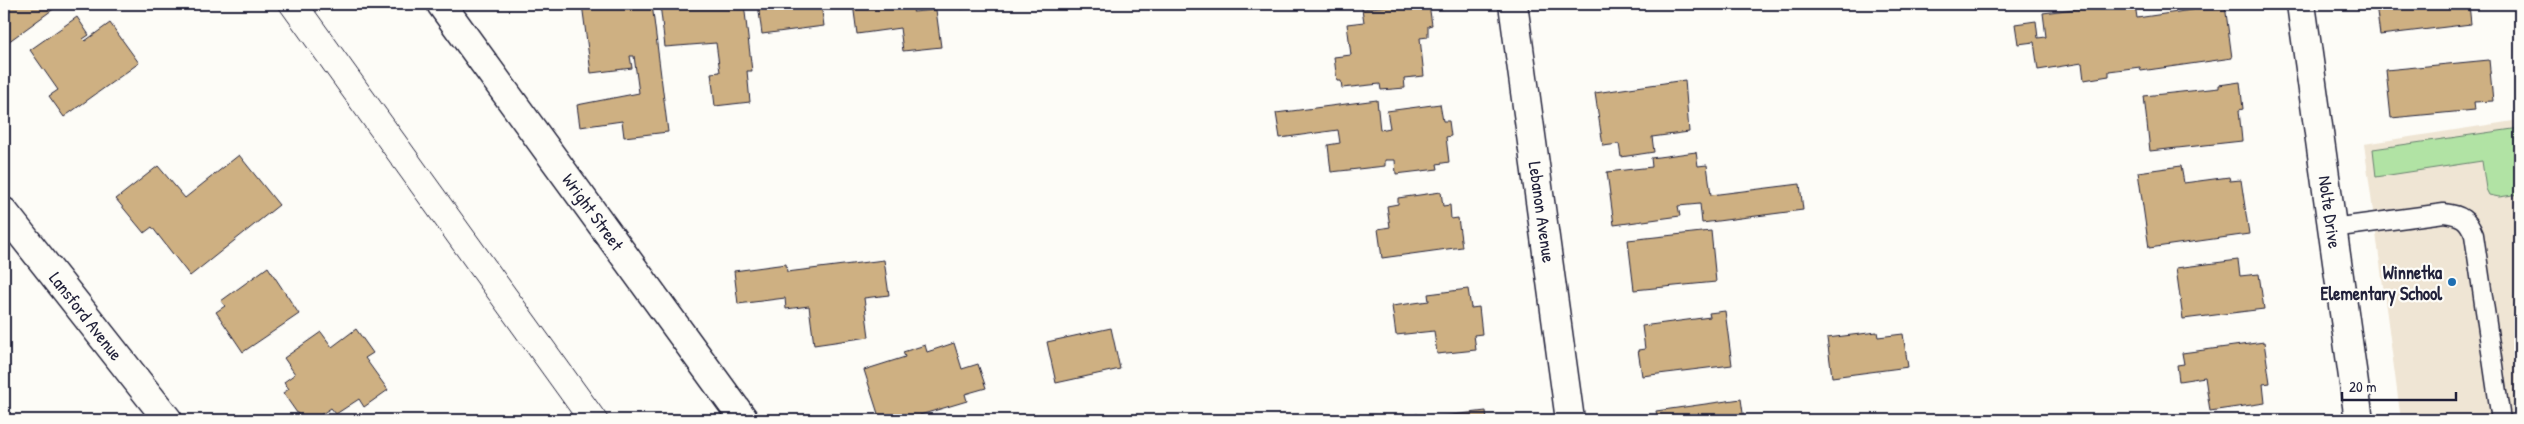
<svg xmlns="http://www.w3.org/2000/svg" width="2524" height="424" font-family="'Patrick Hand',sans-serif">
	<style>
		.built { fill: #efe5d4 }
		.green { fill: #b1e3a4; stroke: #6a8270 }
		.building { fill: #ceb082; stroke: #22223b }
		.lines { fill: none; stroke-linecap: round; stroke-linejoin: round }
		.lane-casing { stroke: #22223b; stroke-width: 21 }
		.street-casing { stroke: #22223b; stroke-width: 31 }
		.secondary-casing { stroke: #22223b; stroke-width: 31 }
		.lane { stroke: #fdfcf7; stroke-width: 18 }
		.street { stroke: #fdfcf7; stroke-width: 28 }
		.secondary { stroke: #fdfcf7; stroke-width: 28 }
		.tram { stroke: #22223b; stroke-width: 1 }
		.poi-dot { fill: #1f6fb2; stroke: #fdfcf7; stroke-width: 2 }
		.labels { text-anchor: middle; dominant-baseline: central; stroke-width: 4.5; stroke-linejoin: round; paint-order: stroke }
		.street-label { font-size: 18px; fill: #22223b; stroke: #fdfcf7 }
		.poi-label { font-size: 18px; font-weight: bold; fill: #22223b; stroke: #fdfcf7; text-anchor: end }
	</style>
	<rect width="100%" height="100%" fill="#fdfcf7"/>
	<filter id="ink" filterUnits="userSpaceOnUse"><feTurbulence type="fractalNoise" baseFrequency=".02" numOctaves="2"/><feDisplacementMap in="SourceGraphic" scale="10" xChannelSelector="R" yChannelSelector="G"/><feConvolveMatrix kernelMatrix="1 2 1 2 8 2 1 2 1" color-interpolation-filters="sRGB"/></filter>
	<g filter="url(#ink)">
		<polygon class="built" points="2520,120 2520,420 2401,420 2364,144"/>
		<polygon class="green" points="2520,128 2520,194 2499,197 2489,195 2486,189 2482,161 2376,177 2373,149"/>
		<g class="building">
			<polygon points="4,4 59,4 59,5 8,42 4,35"/>
			<polygon points="582,4 652,4 668,132 624,137 622,121 580,127 577,105 639,93 634,56 630,56 632,68 591,73"/>
			<polygon points="660,4 744,4 752,71 747,71 750,102 715,106 711,73 720,72 716,43 665,47"/>
			<polygon points="758,4 821,4 824,26 762,34"/>
			<polygon points="853,4 917,4 913,12 936,10 941,47 903,51 900,28 857,34"/>
			<polygon points="961,4 987,4 988,5 961,9"/>
			<polygon points="1408,4 1429,4 1432,25 1428,26 1428,37 1420,38 1424,76 1404,78 1405,88 1381,90 1380,84 1342,88 1341,81 1337,81 1334,57 1351,55 1347,24 1364,22 1362,9"/>
			<polygon points="2081,4 2135,4 2137,18 2225,5 2232,58 2141,71 2140,67 2109,71 2109,76 2084,80 2082,63 2038,70 2034,42 2018,44 2015,24 2036,21 2038,38 2046,37 2043,13 2082,8"/>
			<polygon points="2376,4 2469,4 2471,24 2380,35"/>
			<polygon points="77,17 89,35 83,39 85,41 110,23 139,63 64,117 49,96 58,90 30,50"/>
			<polygon points="2489,60 2493,101 2474,102 2475,110 2391,118 2386,70"/>
			<polygon points="1685,80 1689,132 1652,137 1654,152 1621,157 1619,144 1603,146 1595,93"/>
			<polygon points="2240,82 2243,109 2239,110 2242,141 2150,151 2144,96 2219,88 2219,85"/>
			<polygon points="1377,100 1380,130 1390,128 1387,111 1440,104 1443,121 1449,121 1451,136 1446,137 1449,162 1437,164 1438,169 1396,174 1395,160 1385,160 1385,166 1331,172 1328,145 1340,143 1338,130 1280,138 1276,113"/>
			<polygon points="1696,152 1698,166 1707,165 1711,195 1800,184 1803,210 1702,223 1700,204 1678,206 1680,216 1614,225 1607,172 1652,167 1651,158"/>
			<polygon points="239,155 279,205 190,276 152,227 144,233 116,199 158,166 185,198"/>
			<polygon points="2181,166 2184,183 2229,177 2230,181 2241,180 2249,234 2149,248 2138,172"/>
			<polygon points="1441,192 1443,206 1450,205 1451,219 1458,218 1462,247 1382,258 1378,229 1390,227 1387,206 1398,204 1398,198"/>
			<polygon points="1711,231 1716,282 1634,290 1628,240"/>
			<polygon points="884,260 889,295 864,298 869,337 814,345 809,306 786,309 785,298 738,304 734,271 786,264 787,272"/>
			<polygon points="2238,260 2240,276 2259,274 2264,309 2183,319 2176,268"/>
			<polygon points="268,267 299,314 243,352 216,312 225,306 221,301"/>
			<polygon points="1468,289 1471,308 1479,307 1482,334 1474,335 1476,350 1437,354 1434,331 1396,335 1392,306 1429,301 1428,294"/>
			<polygon points="1725,311 1732,365 1642,376 1638,350 1645,349 1642,326 1710,317 1709,313"/>
			<polygon points="1111,328 1120,369 1056,383 1047,342"/>
			<polygon points="356,329 373,353 365,358 388,390 364,407 359,399 336,414 331,408 313,420 302,420 283,393 289,389 284,382 295,374 284,358 321,332 332,347"/>
			<polygon points="1877,332 1878,337 1903,334 1908,367 1832,377 1827,338"/>
			<polygon points="2264,342 2270,383 2263,384 2265,403 2210,411 2205,377 2179,381 2177,365 2184,364 2182,353"/>
			<polygon points="954,343 962,369 978,364 986,388 965,394 967,401 920,415 922,420 880,420 864,370 905,357 903,352 925,345 927,352"/>
			<polygon points="1741,399 1744,420 1658,420 1656,411"/>
			<polygon points="1486,411 1487,420 1403,420 1403,416 1418,414 1418,419"/>
		</g>
		<g class="lines">
			<defs>
				<path id="lane" d="M2332,228l112,-15c17,2 24,6 30,22l27,185"/>
				<g id="street">
					<polyline points="1513,4 1570,420"/>
					<polyline points="2301,4 2359,420"/>
					<polyline points="4,212 168,420"/>
				</g>
				<polyline id="secondary" points="441,4 744,420"/>
			</defs>
			<use href="#lane" class="lane-casing"/>
			<use href="#street" class="street-casing"/>
			<use href="#secondary" class="secondary-casing"/>
			<use href="#lane" class="lane"/>
			<use href="#street" class="street"/>
			<use href="#secondary" class="secondary"/>
			<g class="tram">
				<polyline points="276,4 576,420"/>
				<polyline points="310,4 610,420"/>
			</g>
		</g>
	</g>
	<circle class="poi-dot" cx="2452" cy="282" r="5"/>
	<g class="labels">
		<g class="street-label">
			<text transform="translate(593 212) rotate(54)">Wright Street</text>
			<text transform="translate(1542 212) rotate(82)">Lebanon Avenue</text>
			<text transform="translate(2330 212) rotate(82)">Nolte Drive</text>
			<text transform="translate(86 316) rotate(52)">Lansford Avenue</text>
		</g>
		<g class="poi-label">
			<text x="2442" y="272">Winnetka<tspan x="2442" dy="21">Elementary School</tspan></text>
		</g>
	</g>
	<rect width="2524" height="424" fill="none" stroke="#fdfcf7" stroke-width="20"/>
	<rect x="10" y="10" width="2504" height="404" fill="none" stroke="#22223b" stroke-width="2" filter="url(#ink)"/>
	<path d="M2342 392v8h114v-8" fill="none" stroke="#22223b" stroke-width="2.5"/>
	<text x="2349" y="392" font-size="15" fill="#22223b" stroke="#fdfcf7" stroke-width="4" paint-order="stroke">20 m</text>
</svg>
